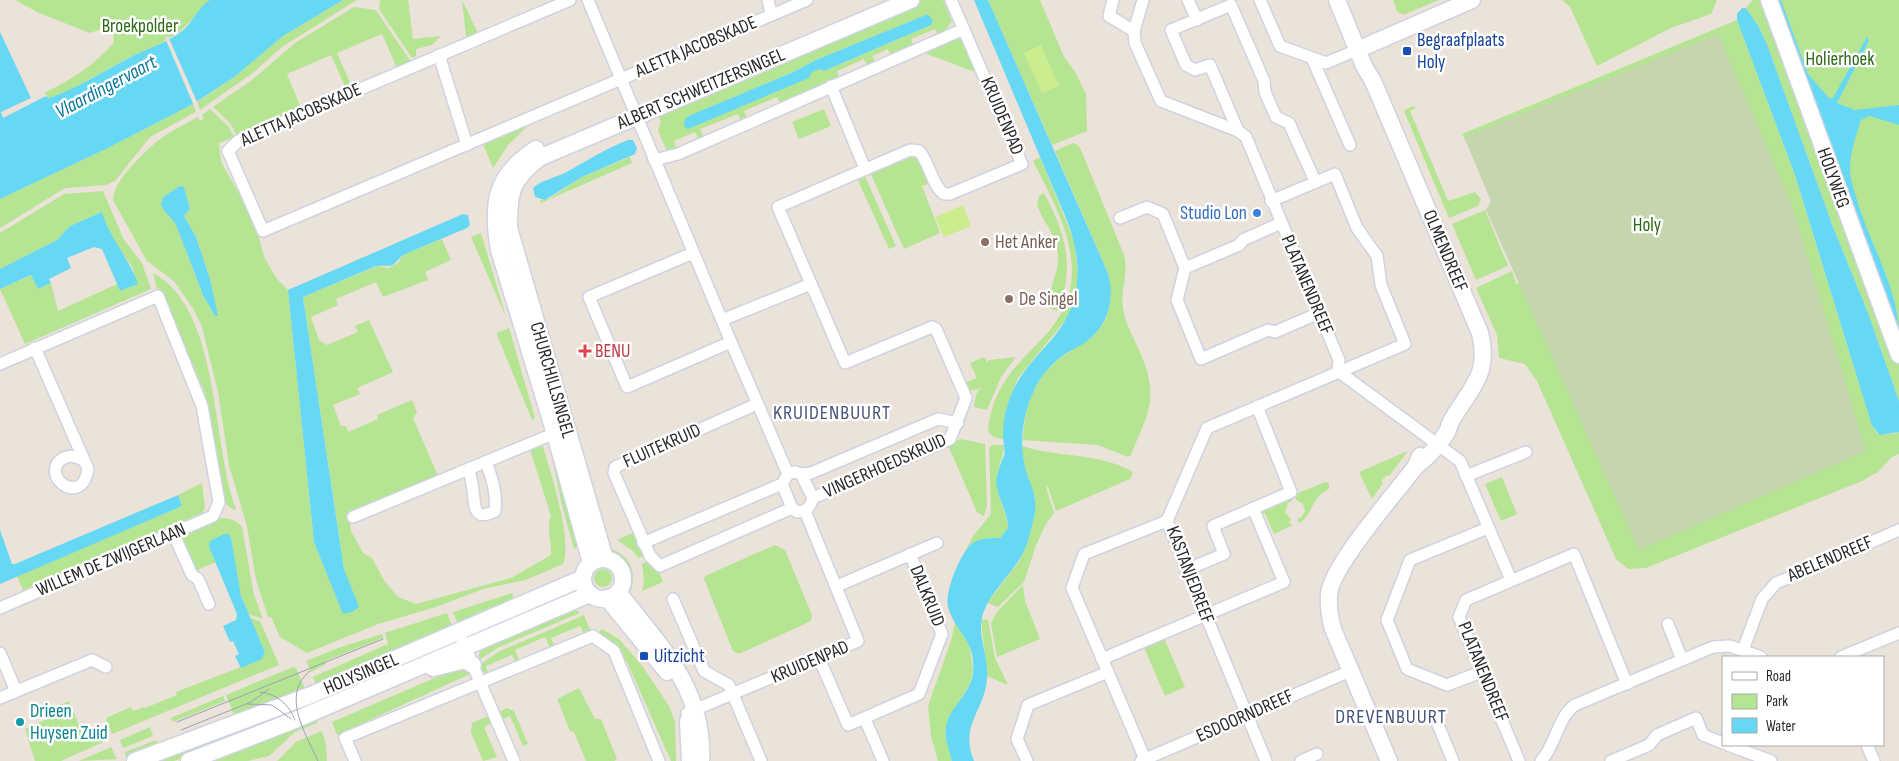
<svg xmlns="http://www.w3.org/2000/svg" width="1899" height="761" font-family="'Sofia Sans Condensed',sans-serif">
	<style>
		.green { fill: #b5e592; fill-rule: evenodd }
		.cemetery { fill: #c5d6af }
		.pitch { fill: #cbed8d }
		.water { fill: #66d8f3 }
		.pier { fill: #ebe2d9 }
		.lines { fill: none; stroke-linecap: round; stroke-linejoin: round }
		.street-casing { stroke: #ced3e2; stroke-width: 14 }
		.secondary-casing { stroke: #ced3e2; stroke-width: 19 }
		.street { stroke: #fff; stroke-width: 11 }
		.secondary { stroke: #fff; stroke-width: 16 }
		.tram { stroke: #9ca1b3; stroke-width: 1 }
		.transit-dot { fill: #1a4fb4; stroke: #fff; stroke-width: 2 }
		.shop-dot { fill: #3f7fe0; stroke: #fff; stroke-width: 2 }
		.education-dot { fill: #8d6e63; stroke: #fff; stroke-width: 2 }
		.health-dot { fill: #e0444e; stroke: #fff; stroke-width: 2 }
		.culture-dot { fill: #0f9aa8; stroke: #fff; stroke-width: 2 }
		.labels { text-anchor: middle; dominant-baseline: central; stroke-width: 5; stroke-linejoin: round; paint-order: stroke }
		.park-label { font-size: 19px; fill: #2d6716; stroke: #fff }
		.transit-label { font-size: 19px; fill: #164399; stroke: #fff; text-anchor: start }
		.street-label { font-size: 19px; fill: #282828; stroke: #fff }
		.shop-label { font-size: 19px; fill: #366cbe; stroke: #fff; text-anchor: end }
		.education-label { font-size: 19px; fill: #785e54; stroke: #fff; text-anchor: start }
		.health-label { font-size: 19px; fill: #be3a42; stroke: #fff; text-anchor: start }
		.culture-label { font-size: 19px; fill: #0d838f; stroke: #fff; text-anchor: start }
		.water-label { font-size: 20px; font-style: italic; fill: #08749c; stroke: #fff }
		.neighbourhood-label { font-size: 20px; letter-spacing: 1px; fill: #47547a; stroke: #fff }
	</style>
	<rect width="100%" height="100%" fill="#ebe2d9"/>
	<g class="green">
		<path d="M15,0h197c-16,13 -25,29 -43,38l-1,-2 -5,7 -37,16 -59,33 -18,6 -5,-5c27,-13 52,-29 70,-51l-1,-10 -6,-5 -17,6 -51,-20z"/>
		<polygon points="343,0 357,0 282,47 254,72 200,110 197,102 233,78 283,36"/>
		<polygon points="380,0 408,0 413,39 441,36 432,45 416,49 416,56 412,58 379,9"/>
		<polygon points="462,0 478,33 467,38 466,35"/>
		<path d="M917,0h26l9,21 -5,7 2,3 -11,5 -3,-7 -24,10 3,8 -23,10 -3,-8 -16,7 3,6 -8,3 -3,-6 -27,12 2,6 -59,26 -3,-6 -33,14 2,6 -5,3 -3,-6 -38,15 3,7 -5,2 -3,-6 -21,9 2,6 -9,4 -9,-20 3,-9 -5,-11zM928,14l3,11 -107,46 -5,-2 -132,48 104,-44 25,-13z"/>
		<polygon points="988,0 1040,0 1064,57 1074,70 1086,94 1087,131 1052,145"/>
		<polygon points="1393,0 1439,0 1403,15 1397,11"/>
		<polygon points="1562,0 1717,0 1711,14 1671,28 1597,66 1570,7"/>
		<polygon points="1753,0 1899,0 1899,401 1868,313 1833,227 1768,47 1759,27 1746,8"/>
		<polygon points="354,7 376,10 411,62 397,68 382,34 337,53 352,87 346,89 331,55 287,74 301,108 237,136 230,123 213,107 252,80 295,43"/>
		<polygon points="1737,20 1795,175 1872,426 1877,433 1893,434 1899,432 1899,454 1892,457 1878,472 1862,481 1646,568 1628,569 1616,559 1537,381 1525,364 1499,358 1497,335 1476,288 1512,271 1516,284 1530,279 1663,60 1465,140 1462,134"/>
		<polygon points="956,38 962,40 975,72 927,54 926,51"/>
		<polygon points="193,104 196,112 150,137 115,181 106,185 65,188 0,228 0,199 108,148"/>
		<polygon points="1412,106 1416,108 1410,111 1448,201 1475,192 1481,199 1478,206 1449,218 1404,111"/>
		<path d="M210,109l19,18 5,10 -15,6 2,19 32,56 12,41 12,20 11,11 26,252 28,69 3,-37 -42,-277 74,-31 11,2 9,-4 6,-9 39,-16 9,21 -26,12 3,8 -45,17 -7,-15 -40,17 2,6 -27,12 8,23 8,5 31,-13 -3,-6 14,-6 24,52 -36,16 3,6 -27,11 8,21h5l2,6 30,-13 -1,-4 35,-15 5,12 -4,6 25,58 -89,40 2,15 12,22 9,5 13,24 13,15 18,7 95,-26 40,-23c1,-14 -5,-27 0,-39l-21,-67 12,-5c8,26 31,97 21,120l-37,16 -43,9 -47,18 -58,17 -71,29 -27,-16 -9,-20h-3l-12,-37 -9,-54 -18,-61 -11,-73 -16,-65 -8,-17 -20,-29 -27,-20 -34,-61c1,-20 27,-43 41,-56 12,-11 30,-19 44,-27l2,4 4,-2 -2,-4zM180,186l4,1 6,22 -6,7 12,21 14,42 7,37h-2l-12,-21 -27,-70 -14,-26z"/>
		<polygon points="824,109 831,126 799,139 792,122"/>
		<polygon points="531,123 508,145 493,168 483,144"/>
		<path d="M1073,143l5,2 3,5 43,105c5,19 -4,34 -1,53 2,15 10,29 16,42 21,47 10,61 -8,105l-3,2 -30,-12 -75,-5c1,-28 8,-54 28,-74 10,-11 22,-16 34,-24 25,-15 30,-46 22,-71l-52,-120z"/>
		<polygon points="910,156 919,160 931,183 922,186 940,233 904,249 870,172"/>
		<polygon points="630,157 632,163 541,203 540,200 549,199 582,177"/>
		<path d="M1040,157l35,86 3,34 -3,21 -7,19 -50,61 -11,29 -4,32 -10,-2 -5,-6c4,-41 24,-62 52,-90 59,-59 24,-119 -7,-180z"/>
		<polygon points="864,174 896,246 889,249 857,178"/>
		<polygon points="103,191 124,240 142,263 151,289 25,344 0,289 32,275 38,289 51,283 58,311 117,284 120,291 137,284 132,267 111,237 102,212 70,226 57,240 0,269 0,233 64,194"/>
		<path d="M1044,193c22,41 31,73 14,118l-9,-3c-2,-19 11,-35 9,-54 -2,-22 -17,-33 -21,-51l2,-7z"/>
		<polygon points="1485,210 1508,266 1476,280 1452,224"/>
		<polygon points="481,233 506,317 471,237"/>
		<path d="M153,273c68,37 58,169 83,236l-2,1 -11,-8 -18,-109 -44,-103 -4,-1z"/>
		<polygon points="509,328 535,418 532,420 497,335 497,333"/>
		<polygon points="985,357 987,363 989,360 1016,357 1001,377 987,410 974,407 976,394 981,388 970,391 966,382 977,378 970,363"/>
		<polygon points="960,439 985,444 987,506 984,516 977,512 948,445"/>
		<path d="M992,445h12c0,13 -9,27 -7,41 2,15 10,27 11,42l-8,10c-17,0 -26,2 -36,15l10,-18 17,-21 -2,-66z"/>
		<path d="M1022,446c36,12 77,6 111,26l-3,7 -74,32 -8,-24h-2l8,26 -8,11 -10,21 -12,37 -26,25 -11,-4 32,-41 8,-18 7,-31 1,-16 -11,-32z"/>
		<polygon points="556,448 584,542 574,549 562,505 550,449"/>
		<polygon points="1408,451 1389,476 1387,475 1381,481 1383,483 1372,499 1359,472"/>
		<polygon points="1502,477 1517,514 1501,521 1485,484"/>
		<path d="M1325,482l4,1v6c-19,8 -15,27 -31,34v-5h3l4,-7 -2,-7 -7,-4v-6z"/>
		<polygon points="202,483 205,508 202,513 23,590 17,576 180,507 182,504 178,495"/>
		<polygon points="1292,496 1292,501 1288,503 1285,512 1291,519 1289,523 1293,525 1274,534 1265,513 1259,515 1260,510"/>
		<path d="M217,518c11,0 17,0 25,9l12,68 9,24 -15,-5 -10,-27 -7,-49 -22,9 7,15 -19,8 -16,-32v-4z"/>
		<polygon points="635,532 645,555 638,558 633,551 617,540"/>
		<polygon points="775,545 785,550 812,615 811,621 739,654 733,651 704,579 705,576"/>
		<path d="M608,548c24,6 31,29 20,49 -8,-21 5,-26 -19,-42z"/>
		<polygon points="648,561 652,567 658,569 663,582 642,591 644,580 642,564"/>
		<circle cx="603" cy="578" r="9"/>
		<polygon points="1023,585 1025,601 1040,639 997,657 991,623 996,613"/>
		<polygon points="512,593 514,600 458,624 453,612"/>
		<polygon points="574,608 580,613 499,647 479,660 479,654 482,648"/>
		<polygon points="447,613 452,626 316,685 313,677 388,644 385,633"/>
		<polygon points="584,615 590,630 583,632 580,626 551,638 555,648 551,650 545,637 515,650 519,660 515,661 512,655 486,666 488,673 483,672 481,664 498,652"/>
		<polygon points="250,618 260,621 279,665 112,734 106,718 131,707 133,711 144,707 145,708 177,695 176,692 262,659 265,652"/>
		<polygon points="981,619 988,620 995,658 1008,685 987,676"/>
		<polygon points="955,622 969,643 973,670 970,684 948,720 945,735 952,761 938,761 931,736 928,706 951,641"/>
		<polygon points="602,629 619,639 643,667 669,706 675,722 676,761 671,761 627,662 614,648 594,637"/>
		<polygon points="382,634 383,638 325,661 326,664 311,672 306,661 338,648"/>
		<polygon points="1163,636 1185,687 1165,696 1143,645"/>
		<polygon points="293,667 296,668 305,689 126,758 125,752 156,740 158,744 234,715 226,695"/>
		<polygon points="465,670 470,674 337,735 332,722 444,674"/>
		<polygon points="579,688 595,719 601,719 617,759 614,761 586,761 574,732 570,731 557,699"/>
		<polygon points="223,696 225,701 173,722 171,718"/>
		<polygon points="309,699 313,707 174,761 147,761"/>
		<polygon points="69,701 83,735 104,726 110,739 61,761 35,761 25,729 49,718 46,711"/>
		<polygon points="507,708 514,711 528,744 523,746 510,716 500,720 497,713"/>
		<polygon points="491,715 494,722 484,727 497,757 483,761 471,732 472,723"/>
		<polygon points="317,717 317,723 295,732 269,756 248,761 203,761"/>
		<polygon points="150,727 153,736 123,748 120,740"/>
		<polygon points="322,731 326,745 327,761 277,761 296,742"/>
		<polygon points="111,747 117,759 79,761"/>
	</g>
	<polygon class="cemetery" points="1718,34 1792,205 1866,451 1639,550 1486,210 1491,201 1464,137"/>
	<g class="pitch">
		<polygon points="1041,45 1059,86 1042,93 1024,53"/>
		<polygon points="963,205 971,226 944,237 935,217"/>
	</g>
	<g class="water">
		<path d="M210,0h133l-60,36 -50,42 -40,26 -85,44 -108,51v-167l31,66 -30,14 2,6 43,-22 3,2c30,-10 54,-27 82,-41 17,-9 36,-14 51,-26 11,-8 15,-23 28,-31z"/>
		<path d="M974,0h14l119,271c9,25 2,55 -21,71 -9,6 -20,10 -29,18 -10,9 -19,20 -24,33 -11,23 -14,53 -7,78 3,9 8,19 9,29 2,13 -4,28 -7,41 -9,29 -34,44 -44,70 -9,22 5,44 3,67 -2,33 -28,47 -13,83h-22c-3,-11 -8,-23 -6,-34 3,-20 25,-33 27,-54 3,-34 -17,-39 -25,-66 -4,-14 13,-57 26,-65 7,-4 17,-4 26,-4l8,-10c0,-14 -8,-26 -11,-40 -3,-9 4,-25 7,-32 2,-4 -1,-14 -1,-19 0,-10 1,-21 4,-30 8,-30 27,-47 46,-69 29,-34 30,-75 15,-115z"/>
		<path d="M1776,0h5l27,74 21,24h4l34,-61 2,4 -32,62 18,7 44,-5v20l-30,-9 -8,4c-5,16 -11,33 -11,49 0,12 6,26 9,38 13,39 40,86 40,127z"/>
		<polygon points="1742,8 1746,8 1759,27 1768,47 1833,227 1868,313 1899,401 1899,432 1880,435 1872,426 1795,175 1737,20 1737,14"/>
		<polygon points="928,14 933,21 931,25 824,71 819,69 811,73 809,78 688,129 684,126 685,119 691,115 791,73 816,60"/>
		<path d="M628,140h5l4,8 -2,6 -53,23 -37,23 -10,-3 -2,-9c9,-8 21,-10 32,-15 21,-12 40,-24 63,-33z"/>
		<path d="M180,186l4,1 6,22 -6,7 12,21 14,42 8,37h-3l-12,-21 -27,-70c-4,-8 -11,-11 -15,-20l2,-8z"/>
		<path d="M102,212c8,27 27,46 36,72l-18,7 -18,-42 -8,-2 -27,11 4,10 -22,11 2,4 -13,6 -7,-14 -31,14v-20l57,-29 13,-14z"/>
		<path d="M463,214l5,1 2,10 -3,3 -64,27c-15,14 -5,10 -27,11l-73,31 41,272 15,38 -7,5 -9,2 -29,-72 -26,-252z"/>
		<polygon points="178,495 182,505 180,507 0,584 0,530 12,564 15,564"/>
		<polygon points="224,534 229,534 231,538 241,596 265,652 262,659 241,668 235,656 239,654 233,641 230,642 223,626 236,620 237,614 209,547 210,541"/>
	</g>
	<polygon class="pier" points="168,36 198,104 194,106 165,38"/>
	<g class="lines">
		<defs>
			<g id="street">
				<polyline points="570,0 238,141 228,151 263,231 807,0"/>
				<polyline points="588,0 731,342 788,474"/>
				<polyline points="768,0 771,15"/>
				<polyline points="1113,0 1109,16 1134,31"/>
				<polyline points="1143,0 1134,31 1135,43 1161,101 1238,131 1246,137 1339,360 1338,371 1460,461 1511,580"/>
				<polyline points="1188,0 1197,20"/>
				<polyline points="1260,0 1280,46 1326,63 1357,50"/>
				<polyline points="439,55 467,145"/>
				<polyline points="1312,58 1350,145"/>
				<polyline points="831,86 865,169"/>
				<polyline points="1238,131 1210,65 1195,70 1186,65 1171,30 1231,5 1264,81 1265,92 1276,117 1289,123 1315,181"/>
				<polyline points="654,160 678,154 964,29"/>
				<polyline points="1120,218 1147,207 1163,214 1185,268 1177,300 1201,359 1268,330 1275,332 1319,313"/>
				<polyline points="693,253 589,297 627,387 731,342"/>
				<polyline points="1185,268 1239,245 1243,240 1281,223"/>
				<polyline points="722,320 811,284"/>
				<path d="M35,348l53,121c-6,40 -49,6 -26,-10 8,-5 15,-3 22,2"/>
				<polyline points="0,364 158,296 202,406 219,502 213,516 0,608"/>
				<polyline points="757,404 615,467 614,473 650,556 660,566 792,508"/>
				<path d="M469,469c1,7 3,14 4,21 2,16 0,32 22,21 2,-19 -3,-32 -9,-49"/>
				<path d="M795,472l6,2 12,24c-3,10 -6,13 -16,14l-5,-4 -10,-24 6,-10z"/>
				<polyline points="801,474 811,473 938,419 958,423"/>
				<polyline points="1466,476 1526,452"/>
				<path d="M813,498l137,-59 16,-41 -30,-69 -4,-2 -87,36 -67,-156 132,-57 9,1c11,12 12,33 25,43h6l72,-30 -71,-164"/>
				<polyline points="353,517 560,431"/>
				<polyline points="173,533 192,575 198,579 209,604"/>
				<polyline points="643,543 782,484"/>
				<polyline points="1186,570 1224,554 1213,526 1291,492 1257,406"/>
				<polyline points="837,586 937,543"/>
				<polyline points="673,599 704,671 729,685 761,761"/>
				<polyline points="1668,624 1682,660"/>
				<polyline points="459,633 514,761"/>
				<polyline points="1743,650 1762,599 1776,583 1899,530"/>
				<polyline points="0,653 16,691"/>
				<polyline points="1841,657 1899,633"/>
				<polyline points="819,658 848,725 919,694 942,634 910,554"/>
				<polyline points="1102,659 1284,582 1253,508"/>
				<polyline points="1481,672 1447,685 1407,669 1387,620 1410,560 1488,528"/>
				<polyline points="0,698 92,660 106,667"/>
				<polyline points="687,713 858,641 805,511"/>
				<polyline points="865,719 883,761"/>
				<polyline points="1437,722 1453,761"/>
				<polyline points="1728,745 1771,761"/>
				<polyline points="1867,745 1874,761"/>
				<polyline points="1145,759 1072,588 1084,554 1167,521"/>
				<polyline points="355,761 345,738 593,636 614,651 659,761"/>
				<polyline points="1027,761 1017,739 1028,705 1108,672"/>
				<polyline points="1141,761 1350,671"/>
				<polyline points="1266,761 1167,521 1207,428 1405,344 1381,285 1377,256 1357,228 1335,174 1271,201"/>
				<polyline points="1301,761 1317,754"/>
				<polyline points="1519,761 1459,617 1466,600 1574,554 1627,684"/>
				<path d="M1541,761c15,-16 16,-43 34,-56l138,-58 17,-1 31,11"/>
				<polyline points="1611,761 1649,745 1657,735 1696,718 1703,735 1723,743"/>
			</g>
			<g id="secondary">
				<path d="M1337,0l27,66 9,15 107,252c10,41 -8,53 -27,85 -3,4 -4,10 -6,14 -8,13 -19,25 -31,34"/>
				<polyline points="1769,0 1899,355"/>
				<polyline points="1357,50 1472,0"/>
				<path d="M536,149c-41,26 -45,55 -37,101l56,184 36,129"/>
				<path d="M605,559l-96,-331c0,-35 1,-47 30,-70l372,-158"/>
				<circle cx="603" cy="579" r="20"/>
				<path d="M618,592c41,53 87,97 83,169"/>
				<polyline points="607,598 667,672"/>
				<polyline points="433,668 465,660 473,665"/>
				<polyline points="688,721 690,761"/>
				<polyline points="135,761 311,695 583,578"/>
				<polyline points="189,761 295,720 590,594"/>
				<path d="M1389,761l-56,-132c-3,-11 -5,-23 -4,-35 3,-29 67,-101 87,-128l4,-10"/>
			</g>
		</defs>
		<use href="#street" class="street-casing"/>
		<use href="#secondary" class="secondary-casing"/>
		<use href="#street" class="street"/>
		<use href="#secondary" class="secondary"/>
		<g class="tram">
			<path d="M310,671c-30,24 -4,63 8,90"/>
			<path d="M260,692c17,2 29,12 35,28"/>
			<polyline points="248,704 272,705 291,719"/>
			<polyline points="177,722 383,639"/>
			<polyline points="181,730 251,702 269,689"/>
		</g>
	</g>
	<g class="transit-dot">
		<rect x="1402" y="46" width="10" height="10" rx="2.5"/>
		<rect x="639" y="651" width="10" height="10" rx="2.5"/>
	</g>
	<circle class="shop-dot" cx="1257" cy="213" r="5"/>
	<g class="education-dot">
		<circle cx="985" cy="242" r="5"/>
		<circle cx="1009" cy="299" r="5"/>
	</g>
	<path class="health-dot" d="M582.5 343.5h5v5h5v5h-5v5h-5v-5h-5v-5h5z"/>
	<circle class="culture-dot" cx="20" cy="722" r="5"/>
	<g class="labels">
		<g class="park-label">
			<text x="140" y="26">Broekpolder</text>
			<text x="1840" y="59">Holierhoek</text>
			<text x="1647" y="225">Holy</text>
		</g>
		<g class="transit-label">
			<text x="1417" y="40">Begraafplaats<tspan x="1417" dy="22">Holy</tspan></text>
			<text x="654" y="656">Uitzicht</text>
		</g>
		<g class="street-label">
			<text transform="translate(696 47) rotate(-23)">ALETTA JACOBSKADE</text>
			<text transform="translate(701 89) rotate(-23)">ALBERT SCHWEITZERSINGEL</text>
			<text transform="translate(301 115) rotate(-24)">ALETTA JACOBSKADE</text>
			<text transform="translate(1002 116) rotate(67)">KRUIDENPAD</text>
			<text transform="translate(1833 178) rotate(70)">HOLYWEG</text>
			<text transform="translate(1445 251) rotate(67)">OLMENDREEF</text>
			<text transform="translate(1307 285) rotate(67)">PLATANENDREEF</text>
			<text transform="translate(552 380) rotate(74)">CHURCHILLSINGEL</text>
			<text transform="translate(662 446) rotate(-24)">FLUITEKRUID</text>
			<text transform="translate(885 466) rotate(-24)">VINGERHOEDSKRUID</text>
			<text transform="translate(1830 559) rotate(-23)">ABELENDREEF</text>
			<text transform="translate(111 560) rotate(-23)">WILLEM DE ZWIJGERLAAN</text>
			<text transform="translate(1190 575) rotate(69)">KASTANJEDREEF</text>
			<text transform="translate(927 596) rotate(68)">DALKRUID</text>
			<text transform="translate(810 662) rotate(-23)">KRUIDENPAD</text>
			<text transform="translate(1483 672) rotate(68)">PLATANENDREEF</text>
			<text transform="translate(361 674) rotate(-23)">HOLYSINGEL</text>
			<text transform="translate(1245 716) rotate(-24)">ESDOORNDREEF</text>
		</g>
		<g class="shop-label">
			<text x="1247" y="213">Studio Lon</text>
		</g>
		<g class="education-label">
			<text x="995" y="242">Het Anker</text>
			<text x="1019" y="299">De Singel</text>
		</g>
		<g class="health-label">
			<text x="595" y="351">BENU</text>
		</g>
		<g class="culture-label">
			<text x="30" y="711">Drieen<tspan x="30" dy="22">Huysen Zuid</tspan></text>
		</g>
		<g class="water-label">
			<text transform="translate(106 87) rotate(-28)">Vlaardingervaart</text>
		</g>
		<g class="neighbourhood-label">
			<text x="832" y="413">KRUIDENBUURT</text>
			<text x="1391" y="717">DREVENBUURT</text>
		</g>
	</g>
	<rect x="1722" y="656" width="162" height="90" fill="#ffffff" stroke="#a9a9a9"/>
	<rect x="1732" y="672" width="25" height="8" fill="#ffffff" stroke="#a9a9a9"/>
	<text x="1766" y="681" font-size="15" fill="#282828">Road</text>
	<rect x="1732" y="694" width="25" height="15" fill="#b5e592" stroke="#a9a9a9"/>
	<text x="1766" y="706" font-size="15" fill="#282828">Park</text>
	<rect x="1732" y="718" width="25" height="15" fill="#66d8f3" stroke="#a9a9a9"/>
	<text x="1766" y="731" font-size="15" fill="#282828">Water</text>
</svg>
